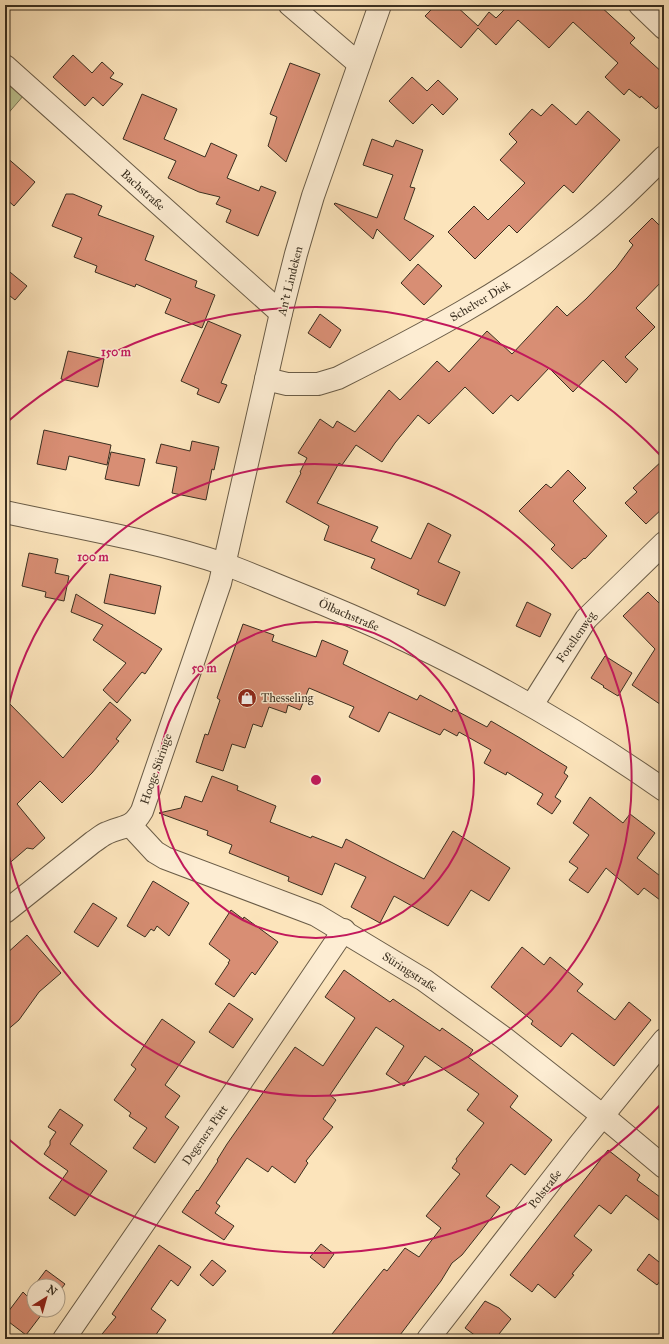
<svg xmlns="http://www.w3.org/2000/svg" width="669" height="1344" font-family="'IM FELL Great Primer',serif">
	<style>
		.green { fill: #bdc491; stroke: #7c7a58 }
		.building { fill: #d88e74; stroke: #3a2f20 }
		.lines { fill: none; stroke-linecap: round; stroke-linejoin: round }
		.minor-casing { stroke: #6a5c47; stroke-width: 24 }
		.tertiary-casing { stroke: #6a5c47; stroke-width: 24 }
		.minor { stroke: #fdedd3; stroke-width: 22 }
		.tertiary { stroke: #fdedd3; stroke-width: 22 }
		.ring { fill: none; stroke: #c2185b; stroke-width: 2 }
		.labels { text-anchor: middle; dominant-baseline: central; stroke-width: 3; stroke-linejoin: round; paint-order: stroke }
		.street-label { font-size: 12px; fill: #3a2f20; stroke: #fdedd3 }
		.poi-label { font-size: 12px; fill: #3a2f20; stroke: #fdedd3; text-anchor: start }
		.centre { fill: #c2185b; stroke: #fdedd3; stroke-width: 2 }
		.ring-label { font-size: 12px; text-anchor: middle; font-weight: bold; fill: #c2185b; stroke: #fdedd3; stroke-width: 3; stroke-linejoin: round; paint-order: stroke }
	</style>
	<rect width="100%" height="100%" fill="#fce4bb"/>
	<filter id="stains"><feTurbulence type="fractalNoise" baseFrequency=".005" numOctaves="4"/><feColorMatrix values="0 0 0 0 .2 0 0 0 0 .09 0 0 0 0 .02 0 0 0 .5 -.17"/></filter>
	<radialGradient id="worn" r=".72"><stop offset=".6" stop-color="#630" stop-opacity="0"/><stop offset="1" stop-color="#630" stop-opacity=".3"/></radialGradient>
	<polygon class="green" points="5,79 24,95 5,117"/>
	<g class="building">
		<polygon points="436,5 455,5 478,26 489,12 496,18 505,9 501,5 599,5 635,38 630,43 664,74 664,100 656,109 641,96 640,98 629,89 624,95 605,77 618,63 573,22 549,48 518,20 496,45 478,28 461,48 425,16"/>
		<polygon points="73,55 92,73 102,62 114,73 110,78 123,84 103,106 93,97 85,106 53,77"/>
		<polygon points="290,63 320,74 286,162 268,146 277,117 270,114"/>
		<polygon points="412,77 427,91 438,80 458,99 443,115 432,104 413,124 389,101"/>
		<polygon points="142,94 177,109 164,139 205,157 211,143 237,155 227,178 259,191 261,186 276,192 258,236 226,222 231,210 216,204 220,197 199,192 168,178 176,161 123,139"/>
		<polygon points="552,104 576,125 588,111 620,140 573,193 564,185 517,233 509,225 475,259 448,232 474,206 488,220 525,183 500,160 517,142 509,134 532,109 541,116"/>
		<polygon points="372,139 393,147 396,140 423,150 410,187 415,188 404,219 434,236 410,261 377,229 373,239 334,204 335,203 377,218 393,175 363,165"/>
		<polygon points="5,156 35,182 14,206 5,198"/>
		<polygon points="66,194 73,194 102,206 98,215 154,236 145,260 197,281 195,287 215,295 202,328 165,313 171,299 136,284 135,287 95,272 97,266 74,257 82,238 52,226"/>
		<polygon points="652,218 664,230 664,279 636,308 655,327 625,357 638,369 626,383 603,360 573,392 549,368 518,401 511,395 493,414 465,387 429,424 418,415 395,443 382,462 356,445 342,465 339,463 317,503 378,527 371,541 411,559 428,523 451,535 438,562 460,572 445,606 417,594 419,590 371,568 375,559 324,540 329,526 286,502 301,473 300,472 307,458 298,453 320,419 333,428 337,421 355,432 389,390 400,400 437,361 449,372 487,331 512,354 557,306 567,316 586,299 616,268 633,245 629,241"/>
		<polygon points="418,264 442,286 424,305 401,283"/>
		<polygon points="5,268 27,286 15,300 5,292"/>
		<polygon points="320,314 341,330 330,348 308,333"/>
		<polygon points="208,321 241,335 221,383 227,385 219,403 197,394 199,389 181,381"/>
		<polygon points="68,351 104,359 98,387 61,379"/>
		<polygon points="44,430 111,445 107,465 69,456 66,470 37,464"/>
		<polygon points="192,441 219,447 214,470 212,469 206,500 172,493 177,467 156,463 161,444 190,451"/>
		<polygon points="111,452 145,459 139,486 105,479"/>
		<polygon points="664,459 664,507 646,524 625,503 637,492 633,488"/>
		<polygon points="568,470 586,488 573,501 607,536 585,559 584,558 572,569 551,549 555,545 519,511 546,484 551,488"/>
		<polygon points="29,553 58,559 55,573 69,576 64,601 45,597 46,592 22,586"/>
		<polygon points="110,574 161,586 155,614 104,603"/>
		<polygon points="648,592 664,608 664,707 632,685 655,649 623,616"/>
		<polygon points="76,594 162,649 145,674 142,672 117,703 103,690 126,663 93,640 103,625 71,612"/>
		<polygon points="527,602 551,614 540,637 516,626"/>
		<polygon points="243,624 274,635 272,641 316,657 322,640 348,651 343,664 417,700 420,695 452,712 453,709 487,727 491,721 520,738 567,767 564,773 568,776 555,797 561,801 552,814 537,804 543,794 507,772 506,775 484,763 491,750 459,732 457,736 444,729 440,735 389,712 379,732 349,717 354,707 309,688 300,710 288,705 286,713 269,707 262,727 253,724 245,748 232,744 223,771 196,762 205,734 208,735 220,700 217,698"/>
		<polygon points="605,656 632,673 618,696 603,687 604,686 591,678"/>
		<polygon points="5,699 63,758 110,702 131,720 116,739 119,741 92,773 62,803 40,781 17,804 45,838 33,849 27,848 5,867"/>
		<polygon points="212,776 238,786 237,790 276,806 270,822 311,838 312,836 342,848 346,839 424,879 453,831 510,868 489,901 471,890 448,926 394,896 380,923 351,907 366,877 335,863 322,895 288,881 289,877 229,853 232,845 207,835 208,831 159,813 181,808 185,796 202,802"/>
		<polygon points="590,797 623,823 630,814 655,833 637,858 664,879 664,903 644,888 638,895 606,868 588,893 569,880 578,868 569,862 589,835 573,823"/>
		<polygon points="153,881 189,903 169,936 157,926 154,931 151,929 145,937 127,926"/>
		<polygon points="93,903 117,918 98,947 74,932"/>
		<polygon points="231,910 243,919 244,917 278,942 255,975 252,972 234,997 215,984 229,963 228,963 230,960 209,944"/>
		<polygon points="27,935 61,973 39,992 19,1020 5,1032 5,955"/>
		<polygon points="522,947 544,965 550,957 583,984 577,991 615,1020 629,1002 651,1020 614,1066 572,1033 561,1047 531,1024 533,1021 491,987"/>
		<polygon points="344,970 390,1002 393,999 440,1031 442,1028 473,1050 468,1057 518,1096 510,1107 552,1140 525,1175 511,1164 486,1196 500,1207 462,1255 452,1263 441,1281 397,1339 328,1339 379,1275 384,1269 387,1271 405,1248 419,1257 428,1245 441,1228 426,1216 460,1174 452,1168 457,1161 456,1159 484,1123 467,1110 479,1094 425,1056 404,1086 386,1074 404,1046 376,1027 330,1095 336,1100 323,1119 333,1127 306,1161 308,1163 295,1183 272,1166 268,1172 247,1158 216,1203 220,1206 215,1213 234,1226 224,1240 182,1212 197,1190 198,1191 218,1161 217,1160 227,1144 295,1047 323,1066 355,1018 325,997"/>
		<polygon points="229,1003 253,1019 233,1048 209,1032"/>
		<polygon points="162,1019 195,1042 165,1085 180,1096 165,1117 179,1127 155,1163 133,1148 147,1128 129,1116 131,1113 114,1100 136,1069 131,1065"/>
		<polygon points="60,1109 83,1125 70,1144 107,1171 75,1216 49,1198 68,1171 44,1154 50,1145 50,1141 56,1132 48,1127"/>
		<polygon points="608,1150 640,1175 637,1180 664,1200 664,1224 626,1195 611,1214 599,1205 574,1236 592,1250 572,1274 574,1275 555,1298 538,1284 532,1292 510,1275"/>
		<polygon points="321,1244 334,1254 324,1268 310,1257"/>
		<polygon points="159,1245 191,1267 178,1286 171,1280 151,1309 166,1320 153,1339 98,1339 116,1317 112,1314"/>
		<polygon points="649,1254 664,1266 664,1276 657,1285 637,1270"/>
		<polygon points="212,1260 226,1271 213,1286 200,1275"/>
		<polygon points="46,1270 65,1284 58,1293 58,1286 34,1286"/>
		<polygon points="34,1286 34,1310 45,1310 26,1335 5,1319 5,1316 23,1292 27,1296"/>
		<polygon points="485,1301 499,1308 511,1319 495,1339 480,1339 465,1328"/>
	</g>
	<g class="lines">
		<defs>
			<g id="minor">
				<polyline points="290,5 359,64"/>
				<polyline points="640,5 664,28"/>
				<polyline points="5,66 281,313"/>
				<path d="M266,379l21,5h31l20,-6c83,-42 167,-86 241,-143 30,-23 58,-51 85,-78"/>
				<polyline points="532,705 586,619 664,543"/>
				<polyline points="130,825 155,852 165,858 316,915 424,980 504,1038 603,1116 664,1167"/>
				<path d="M5,912l88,-70c5,-3 9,-7 14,-9 17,-8 24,-3 35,-22l78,-228 61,-270 15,-59 17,-58 67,-191"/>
				<polyline points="64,1339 237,1088 344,930"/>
				<polyline points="428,1339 579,1145 664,1040"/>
			</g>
			<path id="tertiary" d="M5,512c73,16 148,28 219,52 23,8 47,19 70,28 131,52 255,117 370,198"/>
		</defs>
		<use href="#minor" class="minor-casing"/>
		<use href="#tertiary" class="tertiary-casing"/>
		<use href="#minor" class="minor"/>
		<use href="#tertiary" class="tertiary"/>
	</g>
	<g class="ring">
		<circle cx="316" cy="780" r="158"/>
		<path d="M5 722A316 316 0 1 1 5 838"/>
		<path d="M662 1103A473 473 0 0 1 6 1137M6 423A473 473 0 0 1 662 457"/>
	</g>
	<defs>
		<symbol id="shop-disc" viewBox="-11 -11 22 22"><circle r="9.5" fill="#8f2418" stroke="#fdedd3"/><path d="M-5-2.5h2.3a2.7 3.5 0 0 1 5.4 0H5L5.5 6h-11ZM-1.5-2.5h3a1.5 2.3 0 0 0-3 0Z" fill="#fff"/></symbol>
	</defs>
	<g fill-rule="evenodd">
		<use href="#shop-disc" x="236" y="687" width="22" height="22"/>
	</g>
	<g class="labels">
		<g class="street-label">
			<text transform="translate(143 190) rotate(42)">Bachstraße</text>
			<text transform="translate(290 281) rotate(-76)">An't Lindeken</text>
			<text transform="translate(480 301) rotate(-31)">Schelver Diek</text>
			<text transform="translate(349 615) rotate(23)">Ölbachstraße</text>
			<text transform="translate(576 637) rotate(-55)">Forellenweg</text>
			<text transform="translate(156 769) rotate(-71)">Hooge Süringe</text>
			<text transform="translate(410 972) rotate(33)">Süringstraße</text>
			<text transform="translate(205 1135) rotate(-55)">Degeners Pütt</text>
			<text transform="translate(545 1189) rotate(-52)">Polstraße</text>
		</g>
		<g class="poi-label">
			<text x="261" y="698">Thesseling</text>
		</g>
	</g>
	<circle cx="316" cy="780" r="6" class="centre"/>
	<g class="ring-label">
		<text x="116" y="356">150 m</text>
		<text x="93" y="561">100 m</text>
		<text x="204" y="672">50 m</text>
	</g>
	<rect width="669" height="1344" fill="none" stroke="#fce4bb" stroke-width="20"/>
	<rect x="6" y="6" width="657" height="1332" fill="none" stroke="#3a2f20" stroke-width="2"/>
	<rect x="10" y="10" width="649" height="1324" fill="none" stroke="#3a2f20"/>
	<g transform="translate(46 1298) rotate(37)"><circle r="19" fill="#fdedd3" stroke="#afa18b"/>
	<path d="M0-3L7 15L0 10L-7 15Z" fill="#8f2418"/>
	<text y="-6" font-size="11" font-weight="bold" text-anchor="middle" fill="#3a2f20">N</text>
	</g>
	<rect width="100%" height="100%" filter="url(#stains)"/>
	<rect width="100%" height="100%" fill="url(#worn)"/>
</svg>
